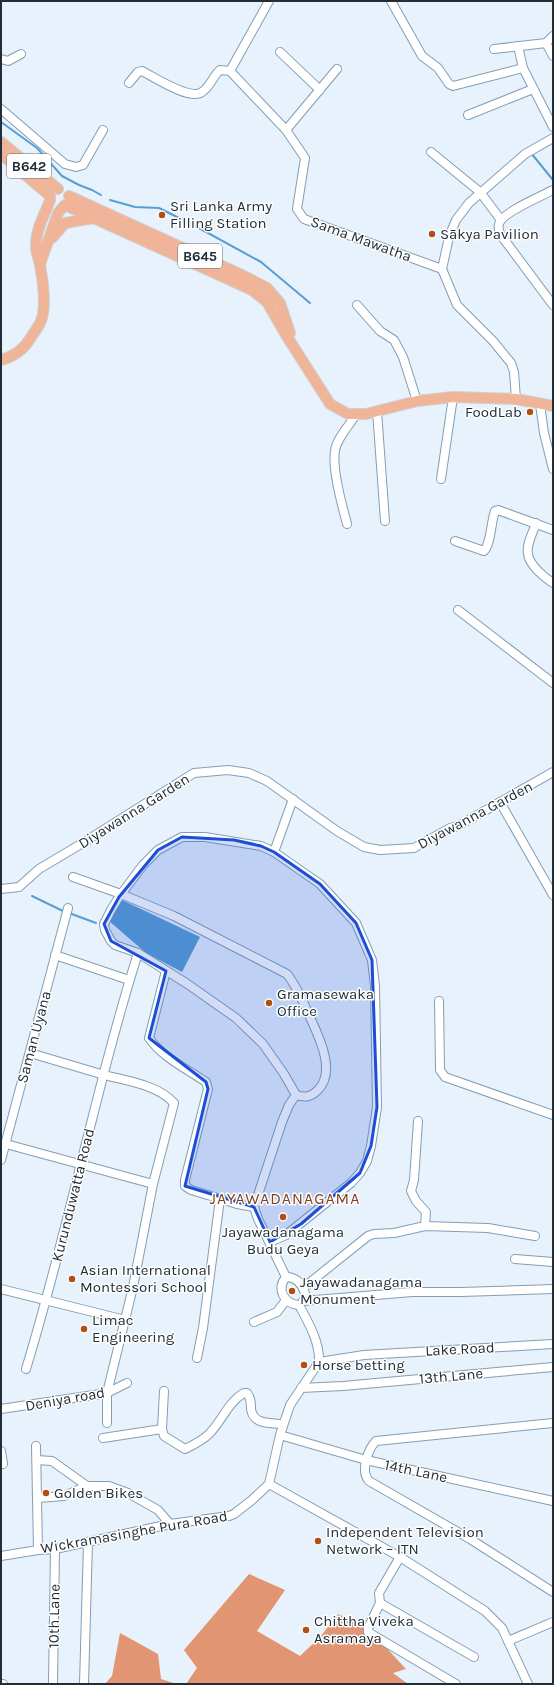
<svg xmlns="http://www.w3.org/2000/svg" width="554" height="1685" font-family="Karla,sans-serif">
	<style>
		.forest { fill: #e19572 }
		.water { fill: #599ed2 }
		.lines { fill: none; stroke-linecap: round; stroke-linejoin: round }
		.stream { stroke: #599ed2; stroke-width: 2 }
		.minor-casing { stroke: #839eb4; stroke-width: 10 }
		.major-casing { stroke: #ced1d3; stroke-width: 12 }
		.minor { stroke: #fff; stroke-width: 8 }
		.major { stroke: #f0b598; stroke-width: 10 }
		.marked { fill: #1d4ed8; fill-opacity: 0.2; stroke: #1d4ed8; stroke-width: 3; stroke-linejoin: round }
		.poi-dot { fill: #b14e14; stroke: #fefefe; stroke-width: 1.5 }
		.labels { text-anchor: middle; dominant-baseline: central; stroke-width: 3; stroke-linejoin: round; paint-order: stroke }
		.shield { fill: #fefefe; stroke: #646c73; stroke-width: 1 }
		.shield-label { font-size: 14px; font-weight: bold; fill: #222e37 }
		.poi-label { font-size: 15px; fill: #222e37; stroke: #fefefe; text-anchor: start }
		.street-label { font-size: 15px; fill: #222e37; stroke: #fefefe }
		.neighbourhood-label { font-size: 16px; letter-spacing: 1px; fill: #80401f; stroke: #fefefe }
	</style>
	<rect width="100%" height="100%" fill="#e7f2fc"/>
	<g class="forest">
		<polygon points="249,1574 285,1590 257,1631 300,1656 321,1636 338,1614 368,1628 406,1669 393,1673 408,1684 186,1684 197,1668 184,1650"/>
		<polygon points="120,1633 158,1654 161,1679 177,1684 105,1684 112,1676"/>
	</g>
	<polygon class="water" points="122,900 200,937 182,972 146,953 109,921"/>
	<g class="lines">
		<g class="stream">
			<polyline points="1,122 37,148 62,176 79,185 92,190 101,195"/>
			<polyline points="531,153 553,180"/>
			<polyline points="110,200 135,207 159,208 197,227 261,262 310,303"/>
			<polyline points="32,896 65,912"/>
			<polyline points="69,913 96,923"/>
		</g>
		<defs>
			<g id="minor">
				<polyline points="391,1 422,56 438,68 449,84 453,86 523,68"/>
				<polyline points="546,43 553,56"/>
				<polyline points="518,46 523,68 553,127"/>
				<polyline points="494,49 546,43 553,36"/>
				<polyline points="280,52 320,90"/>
				<polyline points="1,59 8,61 21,54"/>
				<polyline points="230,71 269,1"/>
				<path d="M129,83l9,-11 4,-1c12,6 48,30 60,21 8,-5 11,-16 18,-22l10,1 56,59 19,28 -8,51 7,10 138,50 15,36 36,36 18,22 3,9 2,27"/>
				<polyline points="1,109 65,164 76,167 83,165 103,130"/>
				<polyline points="468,115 533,89"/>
				<polyline points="286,130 337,69"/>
				<polyline points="431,152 480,192 501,220"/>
				<path d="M553,190c-11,6 -52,23 -54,34 -1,3 0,7 1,10l53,71"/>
				<polyline points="442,269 449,237 456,220 469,203 525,154 553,138"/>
				<polyline points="357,305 380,331 394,340 403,357 417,401"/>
				<polyline points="540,404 544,433 553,469"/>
				<polyline points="377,411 385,521"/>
				<polyline points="441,479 453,397"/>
				<path d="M536,523c-3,10 -10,21 -8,31 1,11 17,24 25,29"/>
				<path d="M347,524c-5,-19 -15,-54 -12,-73 1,-12 15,-26 21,-37"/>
				<path d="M455,541l29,10c7,-7 7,-30 11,-40l3,-1 55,20"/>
				<polyline points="458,610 553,683"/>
				<polyline points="500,802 553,895"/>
				<polyline points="274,852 293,799"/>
				<path d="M73,877l48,17 53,22 113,58c10,13 16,27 22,41 9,20 28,56 9,75 -7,7 -13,8 -22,5"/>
				<polyline points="1,889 19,887 39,869 86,841 194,773 228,770 249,773 267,781 337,831 364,847 380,850 414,848 450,828 458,826 553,772"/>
				<polyline points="55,955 129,980"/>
				<path d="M166,971l-17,67c13,19 38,31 57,44l2,7 -23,91v6l6,4 46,14 17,3"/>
				<polyline points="439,1001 440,1070 445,1077 553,1115"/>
				<path d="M30,1053c23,7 47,14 71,21 24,7 56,10 73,29l-21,81 -20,103 -26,106v30"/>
				<polyline points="418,1121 414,1180 411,1191 416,1201 426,1212 425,1226"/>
				<polyline points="6,1144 153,1184"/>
				<polyline points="1,1160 68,908"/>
				<polyline points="270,1242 286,1235 351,1183 360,1173 367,1161 371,1146 377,1107 375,986 372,960 356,923 320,884 274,852 261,846 205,837 182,837 158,850 143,865 119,897 111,910 104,924 105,930 111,941 115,945 138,953 186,983 236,1018 263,1044 284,1074 296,1095"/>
				<polyline points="515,1259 553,1262"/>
				<polyline points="286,1277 258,1219 254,1207 282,1122 289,1105 296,1095"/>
				<path d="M286,1277c10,0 16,7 19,16"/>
				<path d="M286,1277c-10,12 -2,27 13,28"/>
				<polyline points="303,1288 368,1236 374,1234 394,1233 425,1226 488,1228 535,1236"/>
				<polyline points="1,1289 125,1320"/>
				<polyline points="303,1301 412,1292 460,1292 553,1289"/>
				<polyline points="254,1322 277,1312 286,1300"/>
				<polyline points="197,1358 203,1328 220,1199"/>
				<polyline points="319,1362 364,1355 553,1344"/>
				<path d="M26,1369c42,-137 69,-279 112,-416"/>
				<polyline points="301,1388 343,1386 553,1367"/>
				<path d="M164,1391l-2,38 2,7 21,13c8,-4 17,-8 24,-15 13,-13 19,-32 35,-41h3c4,5 4,10 4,16 2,16 20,14 32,15"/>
				<polyline points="1,1409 107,1393 127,1383"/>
				<path d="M553,1423l-177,18c-8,8 -16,30 -7,40l101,58 83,53"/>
				<polyline points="280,1435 366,1460 553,1501"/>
				<polyline points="103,1438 162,1429"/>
				<polyline points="36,1446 38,1550"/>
				<polyline points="1,1451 3,1464 1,1464"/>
				<polyline points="37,1460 52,1461 87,1486"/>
				<polyline points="269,1484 400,1557 485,1611 502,1628 528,1684"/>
				<polyline points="38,1498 64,1496 87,1486 109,1486 128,1493 158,1510 170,1524"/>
				<path d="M1,1556l37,-6 17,-1 115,-25 59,-8 5,-2 18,-14 17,-16 11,-49 10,-30 29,-43c1,-20 -11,-40 -20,-57"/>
				<polyline points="400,1557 379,1593 380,1603 368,1628 368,1632 456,1684"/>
				<polyline points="380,1603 474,1657"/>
				<polyline points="508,1641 553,1622"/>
				<polyline points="1,1684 3,1684"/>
				<polyline points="53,1684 55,1549"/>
				<polyline points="84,1684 88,1542"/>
			</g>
			<g id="major">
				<polyline points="1,142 58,189"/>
				<polyline points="1,154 50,196"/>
				<polyline points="69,196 244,276 267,288 280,303 290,333"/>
				<polyline points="65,205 252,290 267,302 286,335 330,404 348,414 366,414 417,401 453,397 516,399 553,406"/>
				<polyline points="52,238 65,223 94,218"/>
				<polyline points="40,264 58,213 63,207"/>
				<path d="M1,360c12,-3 22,-10 29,-21 3,-5 7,-10 10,-16 7,-13 3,-43 0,-58 -1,-7 -5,-13 -4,-21 0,-15 9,-30 14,-44"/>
			</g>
		</defs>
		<use href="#minor" class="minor-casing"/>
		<use href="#major" class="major-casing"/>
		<use href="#minor" class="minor"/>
		<use href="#major" class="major"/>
	</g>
	<path class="marked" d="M182,837l52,3 27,6 13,6 46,32 36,39 16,37 5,147 -6,39 -11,27 -59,51 -31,18 -16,-35 -69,-21 23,-97 -2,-7 -57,-44 17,-67 -55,-30 -7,-17 15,-27 39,-47z"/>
	<g class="poi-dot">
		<circle cx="162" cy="215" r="4"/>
		<circle cx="432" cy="234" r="4"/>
		<circle cx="530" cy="412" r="4"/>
		<circle cx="269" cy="1003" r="4"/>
		<circle cx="283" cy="1217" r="4"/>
		<circle cx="72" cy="1279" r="4"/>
		<circle cx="292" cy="1291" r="4"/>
		<circle cx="84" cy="1329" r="4"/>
		<circle cx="304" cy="1365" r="4"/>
		<circle cx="46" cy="1493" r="4"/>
		<circle cx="318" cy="1541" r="4"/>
		<circle cx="306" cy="1630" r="4"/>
	</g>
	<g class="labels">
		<g class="shield">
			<rect x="7" y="154" width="44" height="24" rx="3"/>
			<rect x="178" y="244" width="44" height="24" rx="3"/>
		</g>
		<g class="shield-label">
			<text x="29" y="166">B642</text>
			<text x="200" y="256">B645</text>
		</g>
		<g class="poi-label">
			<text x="170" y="206">Sri Lanka Army<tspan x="170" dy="17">Filling Station</tspan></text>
			<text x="440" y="234">Sākya Pavilion</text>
			<text x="522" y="412" text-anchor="end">FoodLab</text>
			<text x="277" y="994">Gramasewaka<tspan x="277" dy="17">Office</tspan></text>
			<text x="283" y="1232" text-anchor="middle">Jayawadanagama<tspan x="283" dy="17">Budu Geya</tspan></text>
			<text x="80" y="1270">Asian International<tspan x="80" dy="17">Montessori School</tspan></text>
			<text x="300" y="1282">Jayawadanagama<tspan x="300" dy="17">Monument</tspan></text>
			<text x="92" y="1320">Limac<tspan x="92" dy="17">Engineering</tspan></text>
			<text x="312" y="1365">Horse betting</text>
			<text x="54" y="1493">Golden Bikes</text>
			<text x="326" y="1532">Independent Television<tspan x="326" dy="17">Network – ITN</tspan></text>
			<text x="314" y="1621">Chittha Viveka<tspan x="314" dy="17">Asramaya</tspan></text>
		</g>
		<g class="street-label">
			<text transform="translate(361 239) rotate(20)">Sama Mawatha</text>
			<text transform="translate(134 811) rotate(-32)">Diyawanna Garden</text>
			<text transform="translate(475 815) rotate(-28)">Diyawanna Garden</text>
			<text transform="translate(34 1037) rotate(-75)">Saman Uyana</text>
			<text transform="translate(73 1195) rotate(-76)">Kurunduwatta Road</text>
			<text transform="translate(460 1349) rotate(-3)">Lake Road</text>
			<text transform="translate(451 1376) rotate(-5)">13th Lane</text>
			<text transform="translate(65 1399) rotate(-10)">Deniya road</text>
			<text transform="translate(416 1471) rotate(12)">14th Lane</text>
			<text transform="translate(134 1532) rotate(-10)">Wickramasinghe Pura Road</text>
			<text transform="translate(54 1616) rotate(-89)">10th Lane</text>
		</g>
		<g class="neighbourhood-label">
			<text x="285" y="1198">JAYAWADANAGAMA</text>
		</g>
	</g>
	<rect width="554" height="1685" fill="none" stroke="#222e37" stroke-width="4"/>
</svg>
